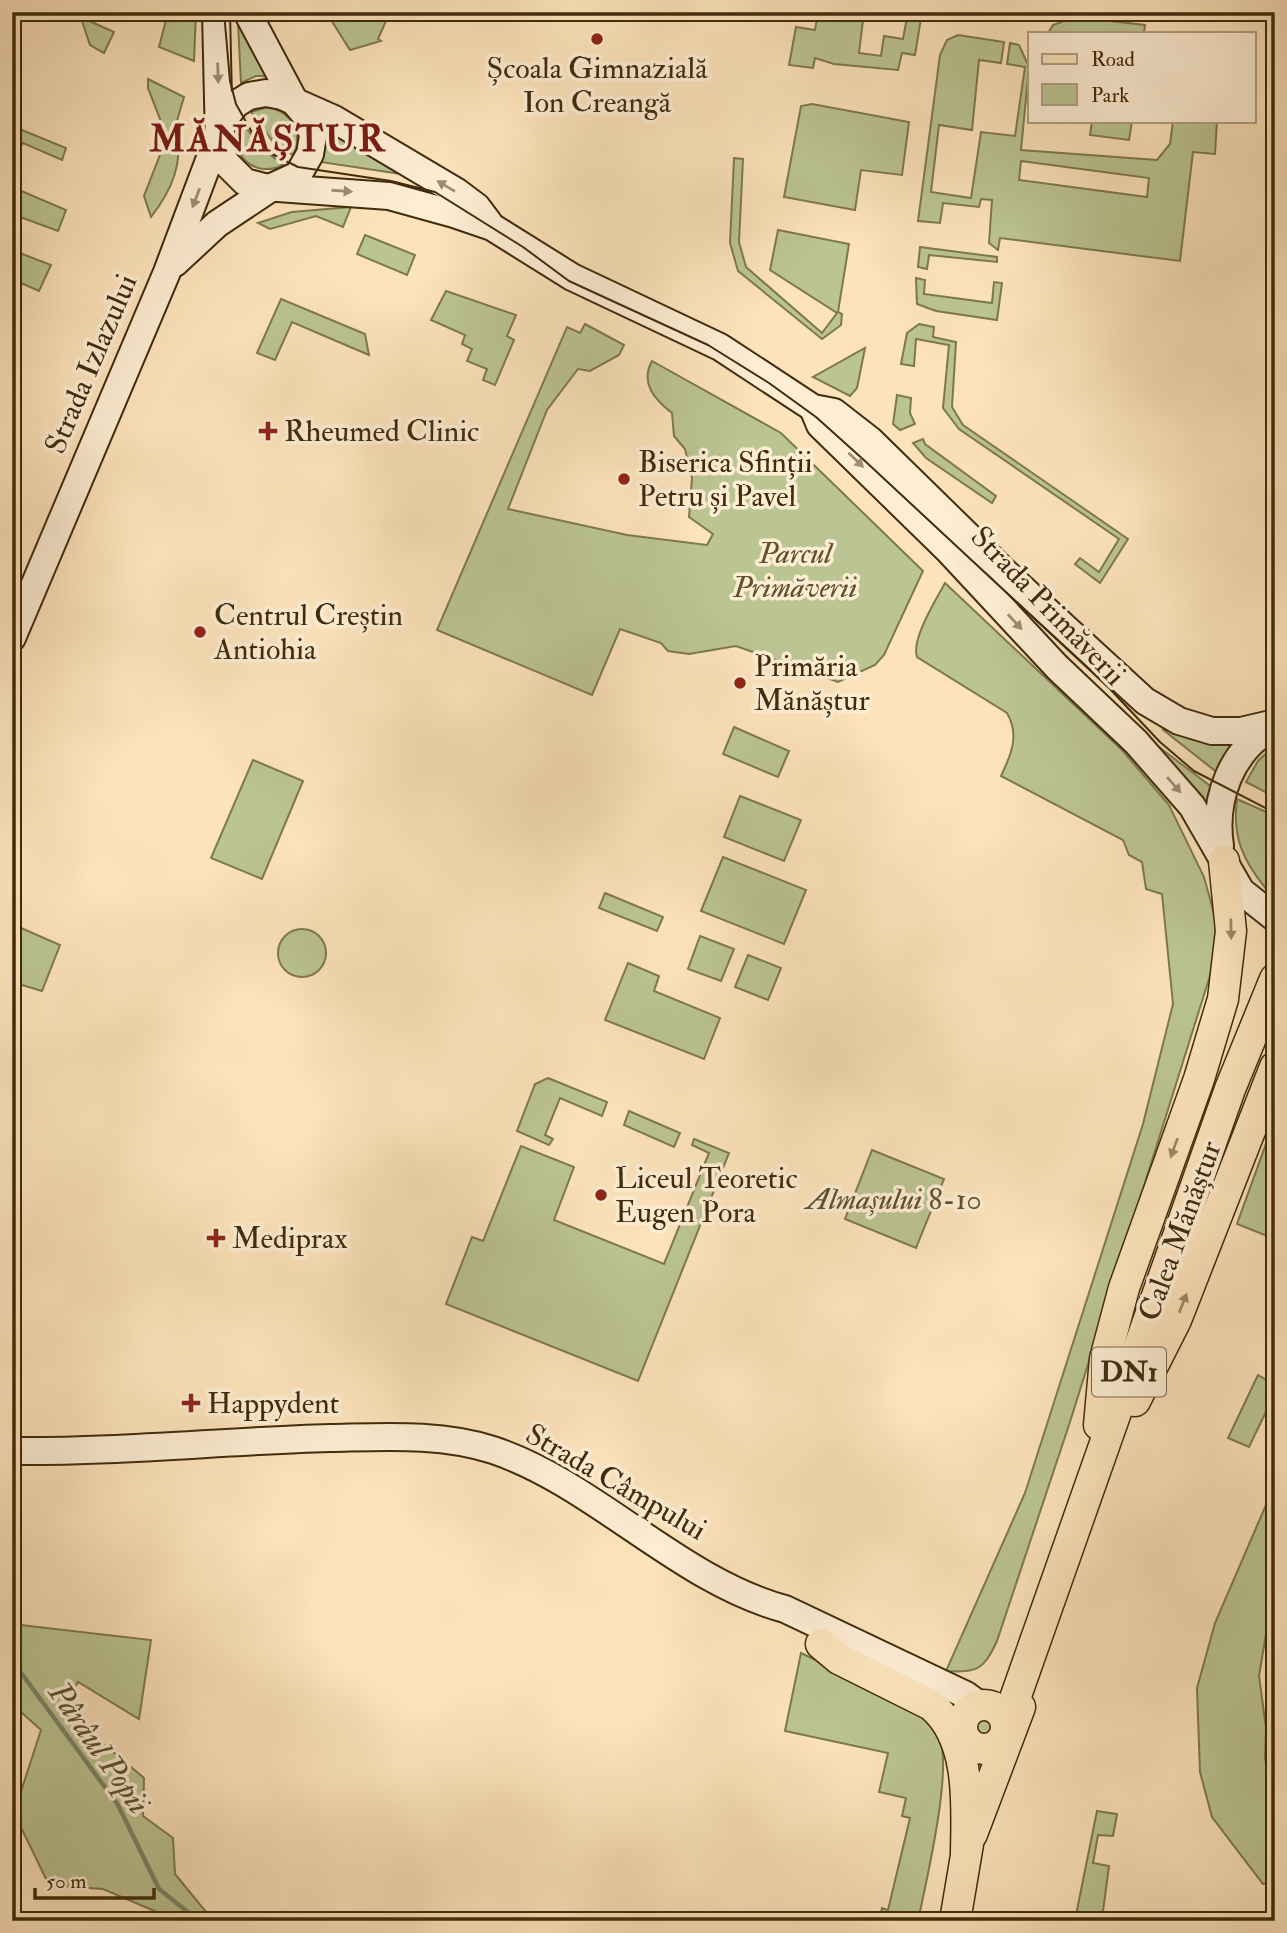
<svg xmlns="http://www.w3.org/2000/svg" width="1287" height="1933" font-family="'IM FELL Double Pica',serif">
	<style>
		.green { fill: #bbc493; stroke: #7e784f; stroke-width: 2; fill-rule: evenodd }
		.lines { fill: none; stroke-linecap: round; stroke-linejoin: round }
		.stream { stroke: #7a846a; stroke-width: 4.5 }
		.secondary-casing { stroke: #402b0b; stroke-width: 30 }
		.primary-casing { stroke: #402b0b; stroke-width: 33 }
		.secondary { stroke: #fdedd3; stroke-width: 26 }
		.primary { stroke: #fce3bb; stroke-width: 30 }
		.tram { stroke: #402b0b; stroke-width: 2 }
		.oneway { fill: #9e8c6f }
		.oneway2 { fill: #9e8763 }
		.poi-dot { fill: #8f2418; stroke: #fdedd3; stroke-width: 2.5 }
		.labels { text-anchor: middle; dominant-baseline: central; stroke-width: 7; stroke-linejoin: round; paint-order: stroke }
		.shield { fill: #fdedd3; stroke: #796547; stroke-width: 2 }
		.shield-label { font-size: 28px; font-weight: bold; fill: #402b0b }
		.poi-label { font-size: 30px; fill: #402b0b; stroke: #fdedd3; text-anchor: start }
		.street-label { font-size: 30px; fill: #402b0b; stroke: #fdedd3 }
		.park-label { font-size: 30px; font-style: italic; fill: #5f512d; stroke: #fdedd3 }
		.water-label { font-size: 32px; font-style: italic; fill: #585033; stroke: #fdedd3 }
		.district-label { font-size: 37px; font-weight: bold; letter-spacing: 2px; fill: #7a1f14; stroke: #fdedd3 }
	</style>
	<rect width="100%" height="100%" fill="#fce3bb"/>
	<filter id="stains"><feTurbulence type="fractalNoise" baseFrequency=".00286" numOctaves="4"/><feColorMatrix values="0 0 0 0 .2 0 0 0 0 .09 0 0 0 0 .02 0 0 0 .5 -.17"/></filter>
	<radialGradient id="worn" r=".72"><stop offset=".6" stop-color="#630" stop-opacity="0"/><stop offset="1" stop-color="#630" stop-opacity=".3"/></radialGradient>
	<g class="green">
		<polygon points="168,12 196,12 194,61 159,47"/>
		<polygon points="326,12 390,12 378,39 381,41 350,50"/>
		<polygon points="818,12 864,12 859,53 881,56 884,36 903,39 908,12 922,12 915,55 902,53 898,70 834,64 815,58 813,68 789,65 796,27 815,30"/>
		<polygon points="1075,17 1145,25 1144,33 1048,33 1053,25"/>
		<polygon points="85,19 114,32 104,53 90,45 82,21"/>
		<polygon points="238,23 273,76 256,76 241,83"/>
		<path d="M958,35l46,7 -3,21 -22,-3 -7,70 -33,-5 -8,67 40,6 10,-66 34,4 10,-69 -18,-3 3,-21 9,2 10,22 -8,83 136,10 13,-16 3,-23h44l-2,33 -22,-2 -13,109 -180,-23 -2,12 -9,-7 3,-43 -11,-1 -2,8 -36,-4 -3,20 -22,-2 22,-166 7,-15zM1021,161l128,17 -2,19 -128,-17z"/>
		<polygon points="148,79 184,97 173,134 167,137 148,88"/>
		<polygon points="812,104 909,122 902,175 861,170 855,210 784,197 801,106"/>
		<path d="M268,107c24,5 36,26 25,48l-19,-12 -23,-31z"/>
		<path d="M241,121l19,25 23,19c-30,15 -58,-14 -42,-44z"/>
		<polygon points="1092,121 1132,121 1129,140 1090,135"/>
		<polygon points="326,123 377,160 414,176 321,162 327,142"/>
		<polygon points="12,126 66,148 62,160 23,143 18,151 12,148"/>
		<path d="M177,136c6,29 -8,58 -26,81l-7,-21 21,-54z"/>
		<polygon points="734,158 743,159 739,242 746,267 822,333 837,313 770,270 778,230 849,244 838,312 842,314 841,325 822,339 738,271 730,243"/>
		<polygon points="12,187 66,210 58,231 12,214"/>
		<polygon points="351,207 343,227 316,216 270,229 258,223 292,212"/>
		<polygon points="365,235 415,255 407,275 357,254"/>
		<polygon points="920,247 997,257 997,262 929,255 927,269 918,267"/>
		<polygon points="12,250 51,265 39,291 12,279"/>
		<polygon points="916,278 925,280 924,294 992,303 994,282 1002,283 997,320 936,311 917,304"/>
		<polygon points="446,291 516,315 507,336 514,340 495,385 483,380 487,369 467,361 472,349 462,344 465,335 431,320"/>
		<polygon points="281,299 365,334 369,355 292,322 275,360 257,353"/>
		<path d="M585,324l39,21 -5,10 -29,16 -12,-2 -31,41 -39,99 119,26 80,10 6,-11 -24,-17 3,-39 -7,-29 -11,-13 -2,-23c-18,-14 -32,-30 -20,-52l129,72 142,138 -39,84 -9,10 -37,17 -102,-36 -47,8 -21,-3 -7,-8 -41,-14 -28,66 -155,-65 130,-303 13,6z"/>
		<polygon points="919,324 934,327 933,337 956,342 952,407 963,425 1128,539 1100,583 1075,564 1080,558 1099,572 1119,539 959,429 943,408 949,345 916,339 914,366 901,364 907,333"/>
		<polygon points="865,348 857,388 850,396 813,377"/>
		<polygon points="897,395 911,398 910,413 915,424 900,430 893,424"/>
		<polygon points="923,439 925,444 996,496 992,503 926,458 913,443"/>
		<path d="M945,583l177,167 47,55 35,72 14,51 1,19 -150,478 -72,216c-13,28 -19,32 -51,30l79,-178 118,-369 30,-120 -11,-110 -16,-5 -4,-27 -13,-7 -6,-15 -122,-64c10,-21 19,-41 6,-63l-90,-56c-6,-18 19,-57 28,-74z"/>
		<polygon points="734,727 789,751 778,777 723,754"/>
		<polygon points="1162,729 1211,741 1238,741 1219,774"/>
		<polygon points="1151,741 1217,791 1206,813"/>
		<polygon points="1275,745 1275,797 1246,782 1258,761"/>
		<polygon points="253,760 303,781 262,879 211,858"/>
		<polygon points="740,796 801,820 784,861 724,837"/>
		<path d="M1237,799l38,17v53l-8,21c-24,-29 -35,-53 -30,-91z"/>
		<polygon points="723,857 806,890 784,944 701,911"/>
		<polygon points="605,893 663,917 657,931 599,908"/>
		<polygon points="12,924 60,945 42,991 12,982"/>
		<circle cx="302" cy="953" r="24"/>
		<polygon points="700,936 734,949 721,981 688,969"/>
		<polygon points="748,955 781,968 768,1000 735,987"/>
		<polygon points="628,963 659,976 654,991 720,1018 704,1059 605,1020"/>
		<polygon points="548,1078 607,1102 602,1116 560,1098 545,1135 553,1139 549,1145 517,1131 535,1084"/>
		<polygon points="629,1111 680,1133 674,1147 624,1125"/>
		<polygon points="1275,1119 1275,1239 1237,1224"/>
		<polygon points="694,1139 729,1153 638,1381 446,1304 472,1237 483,1241 521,1146 574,1167 554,1220 664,1264 709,1153 692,1145"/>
		<polygon points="872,1150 944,1179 916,1248 845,1219"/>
		<polygon points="1258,1375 1275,1385 1275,1393 1249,1447 1228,1438"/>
		<polygon points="1275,1484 1275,1610 1266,1634 1259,1676 1266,1728 1265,1758 1275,1808 1275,1881 1263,1884 1212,1817 1200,1772 1197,1688 1215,1623"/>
		<polygon points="12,1624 151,1640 139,1719 78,1682 62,1709 144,1778 143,1816 173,1838 175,1874 207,1913 202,1921 178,1921 103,1889 49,1885 14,1813 41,1730 12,1704"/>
		<path d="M801,1653l116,56c9,7 19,19 23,30 12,34 -14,143 -22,182h-39l3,-13 6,2 22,-92 -8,-2 4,-18 -27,-6 9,-39 -103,-22z"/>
		<polygon points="993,1711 998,1715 995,1742 979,1744 970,1737 968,1721 975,1712"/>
		<polygon points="1097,1811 1117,1814 1113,1836 1098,1835 1093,1863 1109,1866 1102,1919 1076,1915"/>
	</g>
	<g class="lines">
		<polyline class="stream" points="12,1666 22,1674 118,1805 159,1889 199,1921"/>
		<defs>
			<g id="secondary">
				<polyline points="216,12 219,143 225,162 245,182 264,187 389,196 454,214 492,227 572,277 720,347 813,408 834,412 870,440 1012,579 1145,701 1179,721 1212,731 1241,731 1275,723"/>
				<polyline points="175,263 217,224 274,186 298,175 310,154 313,136 308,118 296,104 247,12"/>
				<polyline points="813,408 820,425 948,550 1057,667 1136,742 1192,806 1241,891 1275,918"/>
				<polyline points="12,638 167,272 225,118 236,104 249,96 266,93 282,96 334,119 457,192 477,207 489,223"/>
				<path d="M1220,846c-7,-47 11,-96 53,-119"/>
				<path d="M12,1451c106,1 212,-10 318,-13 54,-1 111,-5 163,12 102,34 187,131 292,159l181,86 15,11"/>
			</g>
			<g id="primary">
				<polyline points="1135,1401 1176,1320 1275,1067"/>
				<polyline points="1099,1425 1105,1359 1124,1288 1199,1079 1223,999 1231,931 1224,861"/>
				<path d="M821,1644l18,15 92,46c40,32 36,100 35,146"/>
				<circle cx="984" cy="1727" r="22"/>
				<polyline points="1006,1724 1230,1089 1275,979"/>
				<polyline points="972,1834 1020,1707"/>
				<polyline points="955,1921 970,1832"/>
			</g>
		</defs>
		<use href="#secondary" class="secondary-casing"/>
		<use href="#primary" class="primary-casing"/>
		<use href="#secondary" class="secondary"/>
		<use href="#primary" class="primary"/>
		<polyline class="tram" points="224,12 230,81 236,104 254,136 270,153 298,167 391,181 435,192 523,247 569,281 708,345 769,383 816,417 865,461 1109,688 1160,742 1194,771 1275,813"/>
	</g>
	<defs><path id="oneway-solid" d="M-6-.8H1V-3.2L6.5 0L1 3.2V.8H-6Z" transform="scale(1.75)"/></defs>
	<g class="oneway">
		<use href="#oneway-solid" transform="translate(218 73) rotate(88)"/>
		<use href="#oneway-solid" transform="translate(446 186) rotate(-149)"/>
		<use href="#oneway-solid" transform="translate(342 191) rotate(4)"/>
		<use href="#oneway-solid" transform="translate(196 198) rotate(111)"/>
		<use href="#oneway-solid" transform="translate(856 460) rotate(44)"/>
		<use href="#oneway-solid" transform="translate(1015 622) rotate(47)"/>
		<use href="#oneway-solid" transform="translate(1174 785) rotate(49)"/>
	</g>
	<g class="oneway2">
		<use href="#oneway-solid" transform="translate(1231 929) rotate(89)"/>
		<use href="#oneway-solid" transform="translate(1174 1148) rotate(110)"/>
		<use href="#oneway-solid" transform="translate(1183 1303) rotate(-69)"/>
	</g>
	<g class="poi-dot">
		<circle cx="597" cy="39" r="7"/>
		<path d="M264.5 420.5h7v7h7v7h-7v7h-7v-7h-7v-7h7z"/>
		<circle cx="624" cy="479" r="7"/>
		<circle cx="200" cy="632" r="7"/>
		<circle cx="740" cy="683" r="7"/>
		<circle cx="601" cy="1195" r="7"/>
		<path d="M212.5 1227.5h7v7h7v7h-7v7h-7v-7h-7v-7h7z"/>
		<path d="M187.5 1392.5h7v7h7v7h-7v7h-7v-7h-7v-7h7z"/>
	</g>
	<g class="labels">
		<rect class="shield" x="1092" y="1347.5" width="74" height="49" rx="5"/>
		<g class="shield-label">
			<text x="1129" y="1372">DN1</text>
		</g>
		<g class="poi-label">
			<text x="597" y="68" text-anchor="middle">Școala Gimnazială<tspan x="597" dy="34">Ion Creangă</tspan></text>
			<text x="284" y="431">Rheumed Clinic</text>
			<text x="638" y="462">Biserica Sfinții<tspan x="638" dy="34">Petru și Pavel</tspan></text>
			<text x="214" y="615">Centrul Creștin<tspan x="214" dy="34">Antiohia</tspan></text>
			<text x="754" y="666">Primăria<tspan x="754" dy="34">Mănăștur</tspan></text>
			<text x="615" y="1178">Liceul Teoretic<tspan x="615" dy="34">Eugen Pora</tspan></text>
			<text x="232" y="1238">Mediprax</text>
			<text x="207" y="1403">Happydent</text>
		</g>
		<g class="street-label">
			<text transform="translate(91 364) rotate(-67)">Strada Izlazului</text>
			<text transform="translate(1048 606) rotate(46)">Strada Primăverii</text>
			<text transform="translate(1180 1231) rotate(-70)">Calea Mănăștur</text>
			<text transform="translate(616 1482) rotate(30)">Strada Câmpului</text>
		</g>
		<g class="park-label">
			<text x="795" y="553">Parcul<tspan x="795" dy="34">Primăverii</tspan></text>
			<text x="894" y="1199">Almașului 8-10</text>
		</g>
		<g class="water-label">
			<text transform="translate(99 1748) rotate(55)">Pârâul Popii</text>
		</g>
		<g class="district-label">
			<text x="268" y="139">MĂNĂȘTUR</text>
		</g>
	</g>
	<rect width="1287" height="1933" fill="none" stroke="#fce3bb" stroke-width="42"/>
	<rect x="14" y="14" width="1259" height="1905" fill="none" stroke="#402b0b" stroke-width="3.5"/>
	<rect x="21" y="21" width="1245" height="1891" fill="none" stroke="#402b0b" stroke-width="2"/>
	<rect x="1028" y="32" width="228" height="91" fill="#fdedd3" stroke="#b19f83" stroke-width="2"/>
	<rect x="1042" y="54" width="35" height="10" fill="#fce3bb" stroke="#b19f83" stroke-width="2"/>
	<text x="1091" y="66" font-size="21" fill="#402b0b">Road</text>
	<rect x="1042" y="84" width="35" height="21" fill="#bbc493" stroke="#b19f83" stroke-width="2"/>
	<text x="1091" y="102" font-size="21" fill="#402b0b">Park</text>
	<path d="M35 1888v10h119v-10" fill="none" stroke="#402b0b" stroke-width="3.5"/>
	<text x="46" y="1888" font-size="21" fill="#402b0b" stroke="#fdedd3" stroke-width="5" paint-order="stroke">50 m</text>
	<rect width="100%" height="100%" filter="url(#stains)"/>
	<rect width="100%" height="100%" fill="url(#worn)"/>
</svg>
